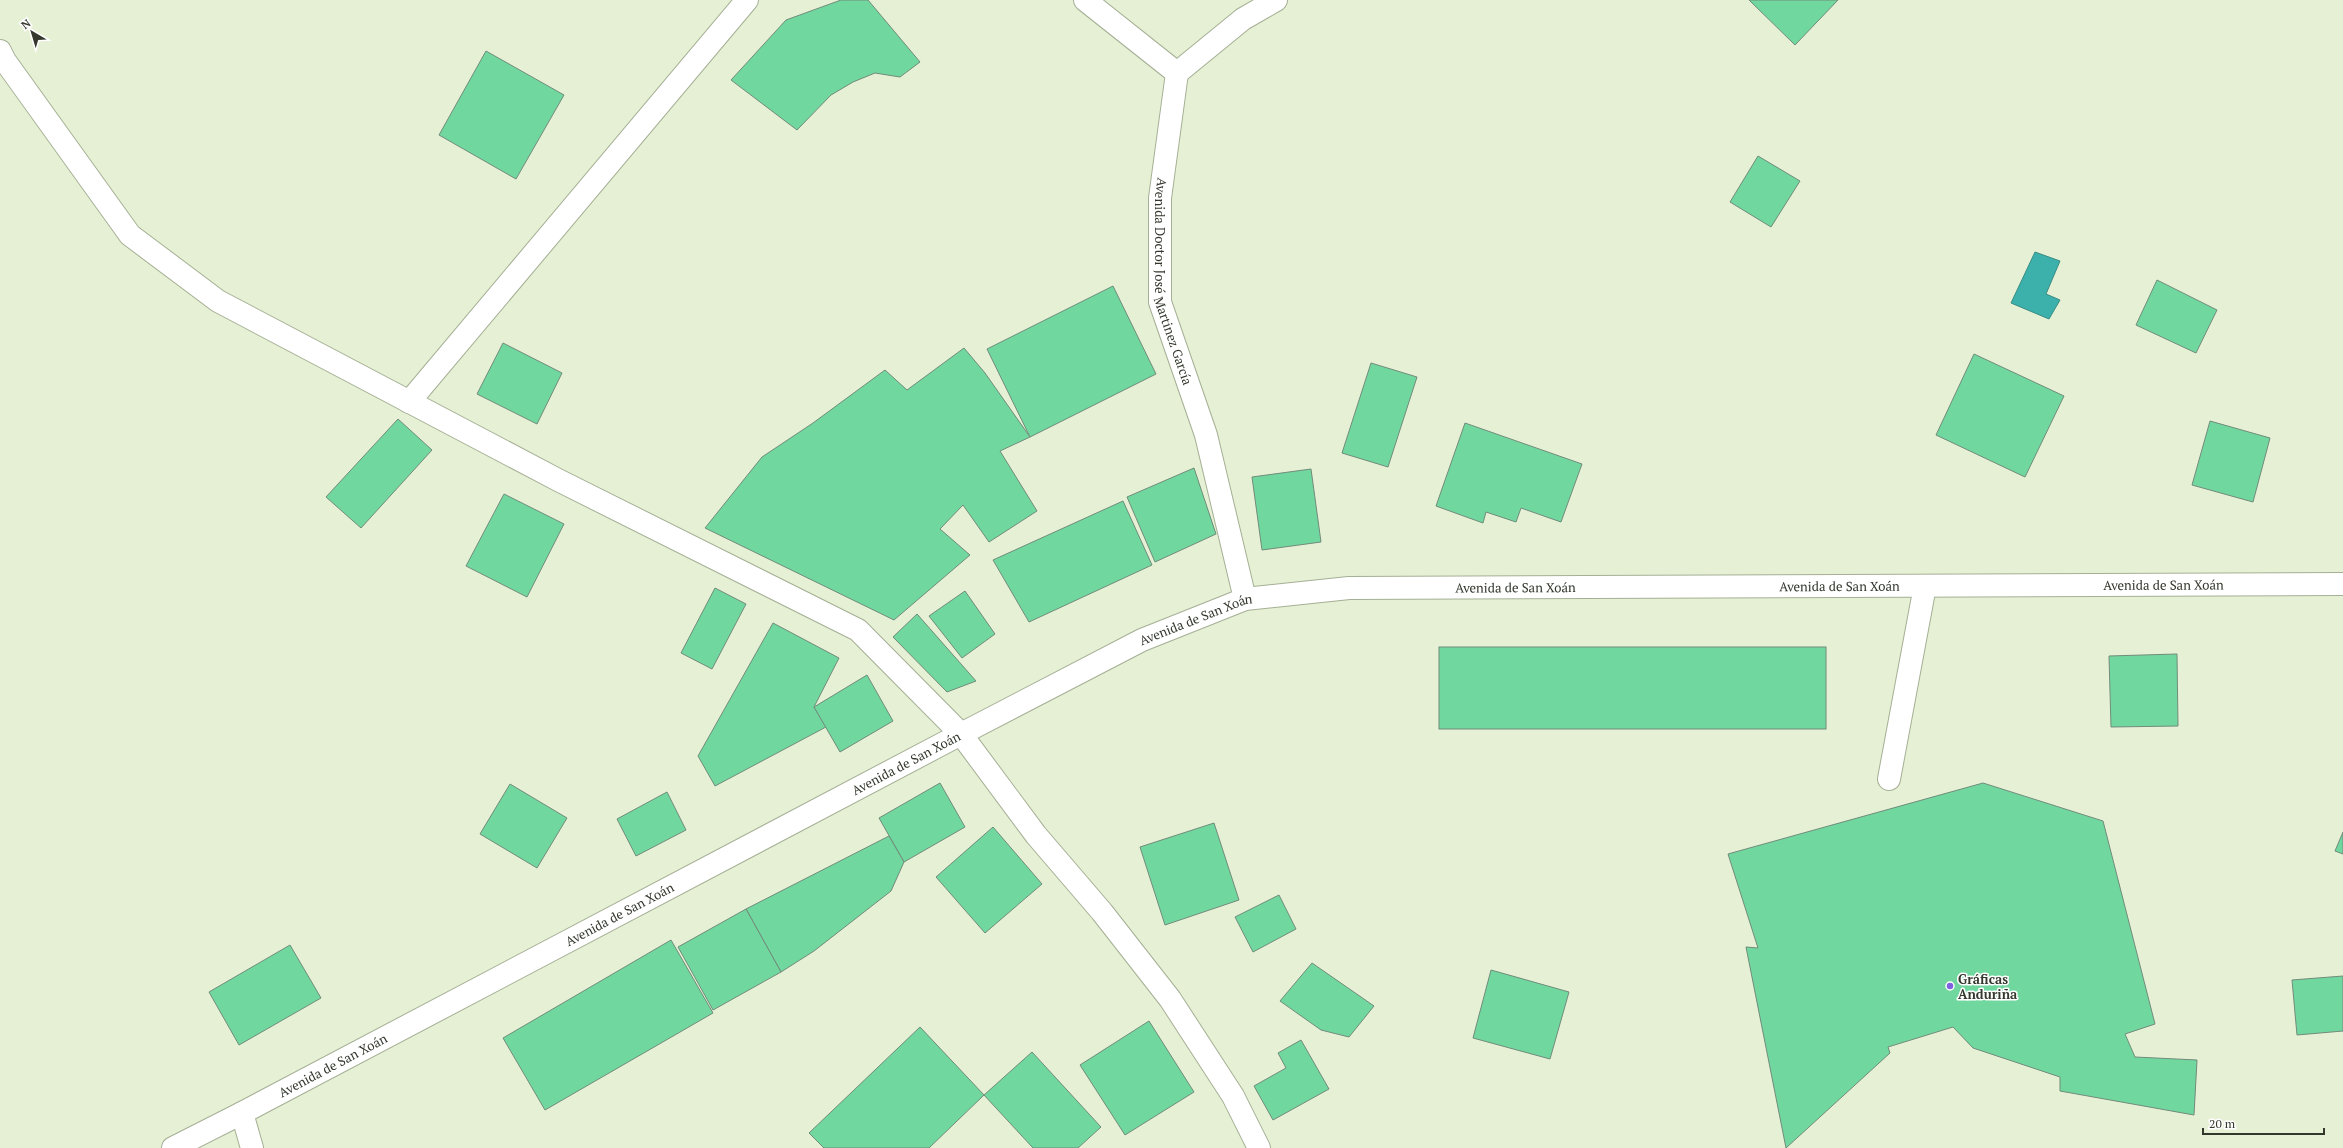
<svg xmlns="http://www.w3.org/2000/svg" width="2343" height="1148" font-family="'PT Serif',serif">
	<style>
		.water { fill: #3cb0ab; stroke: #398c85 }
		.building { fill: #70d89f; stroke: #718b7b }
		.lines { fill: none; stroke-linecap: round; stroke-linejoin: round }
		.minor-casing { stroke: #a5af95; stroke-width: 24 }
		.major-casing { stroke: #a5af95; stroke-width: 24 }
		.minor { stroke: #fff; stroke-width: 22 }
		.major { stroke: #fff; stroke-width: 22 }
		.poi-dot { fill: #7e62dd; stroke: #fff; stroke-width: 1.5 }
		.labels { text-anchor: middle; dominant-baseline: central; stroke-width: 3; stroke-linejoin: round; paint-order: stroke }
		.street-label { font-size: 13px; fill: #33372c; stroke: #fff }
		.poi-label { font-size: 13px; font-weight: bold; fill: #33372c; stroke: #fff; text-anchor: start }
	</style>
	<rect width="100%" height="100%" fill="#e5f0d4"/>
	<polygon class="water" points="2035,252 2060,261 2046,294 2060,300 2049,319 2011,303"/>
	<g class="building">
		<polygon points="841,0 868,0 920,62 900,77 875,73 853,82 831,95 797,130 731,80 786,20"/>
		<polygon points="1749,0 1838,0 1795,45"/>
		<polygon points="486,51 564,95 516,179 439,135"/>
		<polygon points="1758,156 1800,181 1771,227 1730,202"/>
		<polygon points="2157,280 2217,310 2196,353 2136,325"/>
		<polygon points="1113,286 1156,374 1030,437 987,349"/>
		<polygon points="503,343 562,373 537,424 477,394"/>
		<polygon points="964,348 985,373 1030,437 1000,451 1037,511 989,542 963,505 940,529 970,555 894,620 705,528 762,457 813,423 885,370 907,390"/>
		<polygon points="1974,354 2064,396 2025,477 1936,435"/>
		<polygon points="1371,363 1417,377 1388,467 1342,453"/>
		<polygon points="398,419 432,450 361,528 326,497"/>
		<polygon points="2210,421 2270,438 2253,502 2192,485"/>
		<polygon points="1465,423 1582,464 1561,522 1521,508 1516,522 1486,512 1483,523 1436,506"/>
		<polygon points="1194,468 1216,534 1155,562 1127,497"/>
		<polygon points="1311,469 1321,542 1262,550 1252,477"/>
		<polygon points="504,494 564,524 527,597 466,566"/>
		<polygon points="1123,501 1152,565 1029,622 993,560"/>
		<polygon points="715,588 746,604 712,669 681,653"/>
		<polygon points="965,591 995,634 962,658 929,616"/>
		<polygon points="917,614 976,681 947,692 893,637"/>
		<polygon points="773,623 839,658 814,707 826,727 715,786 698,756"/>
		<rect x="1439" y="647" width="387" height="82"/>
		<polygon points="2177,654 2178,726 2111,727 2109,656"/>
		<polygon points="867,675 893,721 840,752 814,707"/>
		<polygon points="940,783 965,827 904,862 879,818"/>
		<polygon points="1983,783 2103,821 2155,1024 2125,1034 2135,1057 2197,1060 2194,1115 2060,1091 2060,1077 1973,1048 1953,1027 1888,1047 1890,1053 1786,1148 1746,947 1758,948 1728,854"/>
		<polygon points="510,784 567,818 537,868 480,834"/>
		<polygon points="667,792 686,830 636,856 617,819"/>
		<polygon points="1214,823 1239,900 1165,925 1140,847"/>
		<polygon points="993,827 1042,884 985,933 936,877"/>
		<polygon points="2343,832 2343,854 2335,851"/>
		<polygon points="889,836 904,862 891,891 814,951 781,972 746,909"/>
		<polygon points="1279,895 1296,929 1253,952 1235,917"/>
		<polygon points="746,909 781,972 713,1010 678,947"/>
		<polygon points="671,940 713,1013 545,1110 503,1038"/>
		<polygon points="290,945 321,998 239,1045 209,992"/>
		<polygon points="1312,963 1374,1006 1349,1037 1321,1030 1280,1001"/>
		<polygon points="1491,970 1569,992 1550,1059 1473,1038"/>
		<polygon points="2343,976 2343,1031 2297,1035 2292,980"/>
		<polygon points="1149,1021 1194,1092 1125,1135 1080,1065"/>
		<polygon points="920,1027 984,1095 929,1148 824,1148 809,1133"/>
		<polygon points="1301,1040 1329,1089 1273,1120 1254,1086 1286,1068 1278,1053"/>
		<polygon points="1032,1052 1101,1127 1078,1148 1033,1148 984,1095"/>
	</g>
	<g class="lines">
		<defs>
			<g id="minor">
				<path id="s1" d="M1085,0l92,73 -17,125v104l46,133 39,164"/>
				<polyline points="0,51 5,61 130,235 218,301 558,480 858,630 961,734 1036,835 1102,912 1170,999 1233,1096 1259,1148"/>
				<polyline points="1177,73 1243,19 1276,0"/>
				<polyline points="409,402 747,0"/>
				<polyline points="1889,779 1925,586"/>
				<polyline points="242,1113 252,1148"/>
			</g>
			<g id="major">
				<path id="s2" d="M173,1148l69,-35 719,-379 181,-94 103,-41 104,-11 994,-4"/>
			</g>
		</defs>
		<use href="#minor" class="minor-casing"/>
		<use href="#major" class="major-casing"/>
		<use href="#minor" class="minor"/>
		<use href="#major" class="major"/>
	</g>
	<circle class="poi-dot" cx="1950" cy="986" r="4"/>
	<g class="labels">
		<g class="street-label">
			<text stroke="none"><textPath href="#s1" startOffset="329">Avenida Doctor José Martinez García</textPath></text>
			<text stroke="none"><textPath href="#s2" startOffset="2124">Avenida de San Xoán</textPath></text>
			<text stroke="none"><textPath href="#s2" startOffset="1800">Avenida de San Xoán</textPath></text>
			<text stroke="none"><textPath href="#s2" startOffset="1476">Avenida de San Xoán</textPath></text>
			<text stroke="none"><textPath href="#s2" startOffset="1152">Avenida de San Xoán</textPath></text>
			<text stroke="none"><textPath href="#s2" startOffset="828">Avenida de San Xoán</textPath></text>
			<text stroke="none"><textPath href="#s2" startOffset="504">Avenida de San Xoán</textPath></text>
			<text stroke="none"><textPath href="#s2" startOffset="180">Avenida de San Xoán</textPath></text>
		</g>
		<g class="poi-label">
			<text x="1958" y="979">Gráficas<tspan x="1958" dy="15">Anduriña</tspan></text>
		</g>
	</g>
	<g transform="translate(32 32) rotate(322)" stroke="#ffffff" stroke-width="3" paint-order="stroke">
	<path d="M0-3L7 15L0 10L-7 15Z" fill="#33372c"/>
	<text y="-6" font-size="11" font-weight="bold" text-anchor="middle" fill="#33372c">N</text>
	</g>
	<path d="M2203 1128v6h121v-6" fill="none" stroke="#33372c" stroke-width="2"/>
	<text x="2209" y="1128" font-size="12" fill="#33372c" stroke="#ffffff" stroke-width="3" paint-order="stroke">20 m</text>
</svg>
